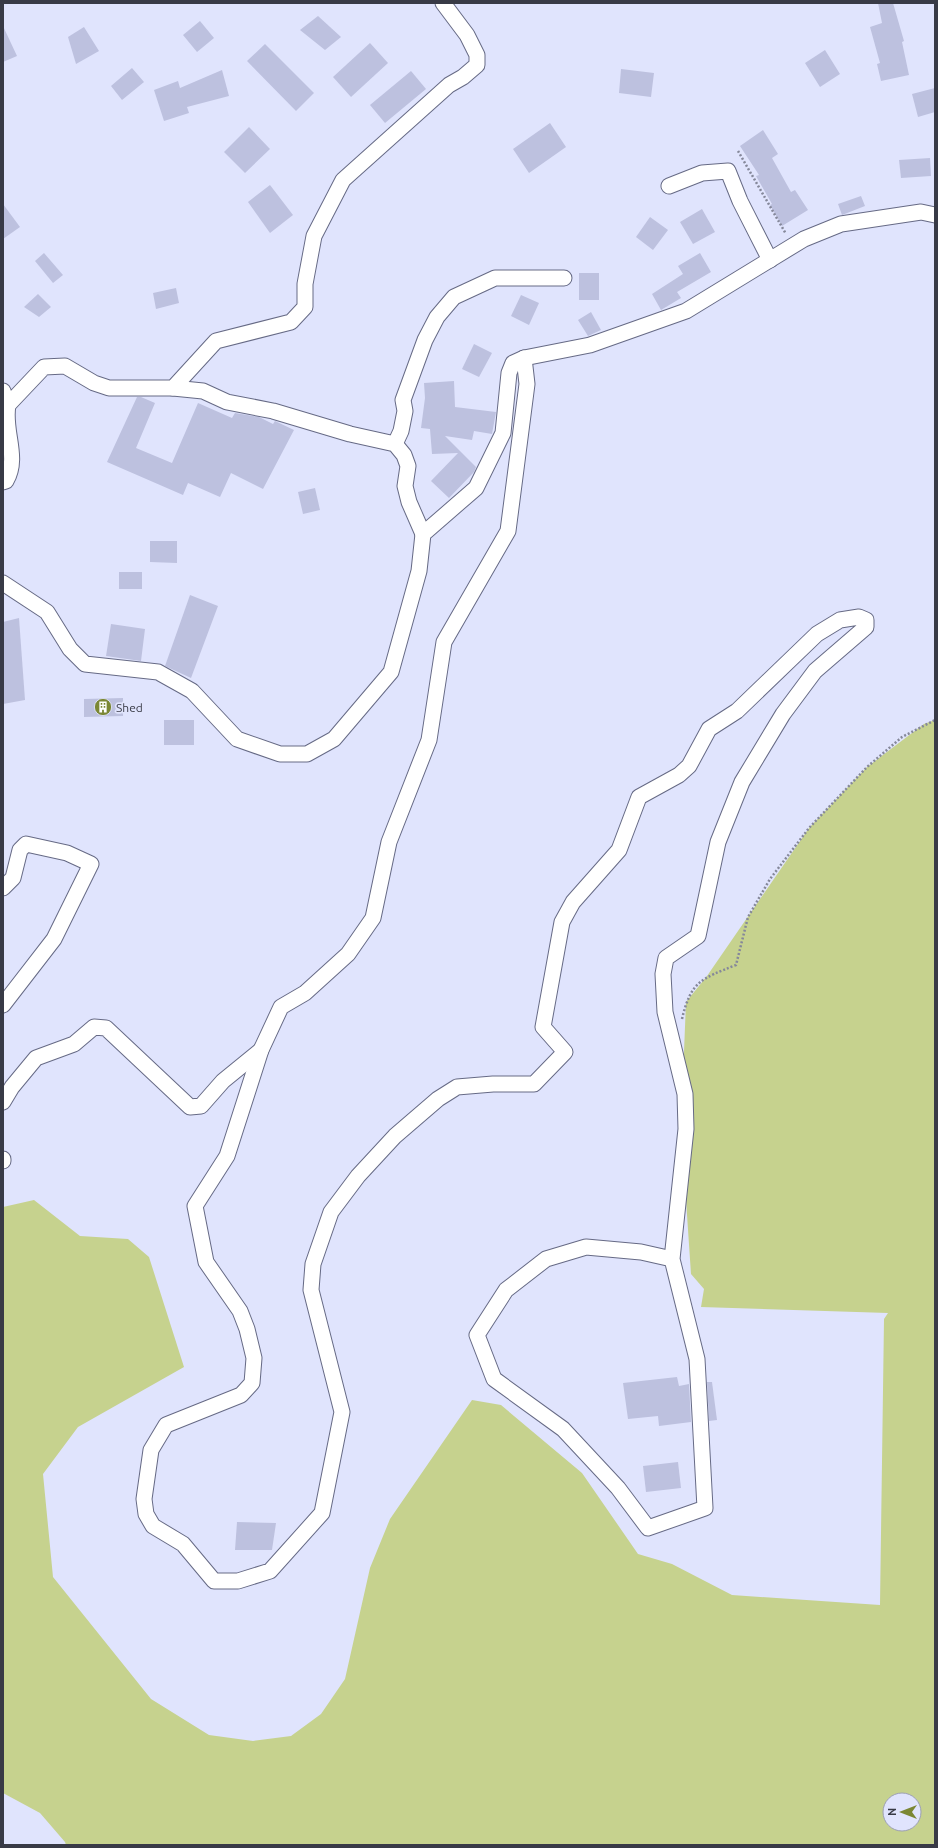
<svg xmlns="http://www.w3.org/2000/svg" width="938" height="1848" font-family="Ubuntu,sans-serif">
	<style>
		.green { fill: #c6d28e; fill-rule: evenodd }
		.building { fill: #bdc1df }
		.lines { fill: none; stroke-linecap: round; stroke-linejoin: round }
		.minor-casing { stroke: #666a85; stroke-width: 17 }
		.path { stroke: #85889a; stroke-width: 2.5; stroke-dasharray: 2 2; stroke-linecap: butt }
		.minor { stroke: #fff; stroke-width: 15 }
		.labels { text-anchor: middle; dominant-baseline: central; stroke-width: 3.5; stroke-linejoin: round; paint-order: stroke }
		.poi-label { font-size: 12px; fill: #383a46; stroke: #e0e4fd; text-anchor: start }
	</style>
	<rect width="100%" height="100%" fill="#e0e4fd"/>
	<path class="green" d="M935,720v1125h-869l-1,-3 -25,-29 -37,-20v-586l31,-7 46,36 48,3 21,18 35,110 -106,60 -35,47 10,103 98,122 58,36 44,6 38,-5 30,-22 24,-35 25,-111 20,-49 82,-119 29,5 81,68 56,81 34,10 60,31 148,10 4,-286 4,-6 -187,-6 3,-18 -13,-15 -10,-148 5,-124 21,-26 102,-148 58,-61 57,-43zM890,1800h24v24h-24z"/>
	<g class="building">
		<polygon points="878,3 893,3 904,41 902,42 909,75 881,81 877,64 880,63 870,27 882,23"/>
		<polygon points="318,16 341,37 325,50 300,30"/>
		<polygon points="200,21 214,38 197,52 183,35"/>
		<polygon points="3,26 17,56 3,62"/>
		<polygon points="84,27 99,51 76,64 68,37"/>
		<polygon points="370,43 388,63 351,97 333,77"/>
		<polygon points="265,44 314,93 296,111 247,61"/>
		<polygon points="825,50 840,74 820,87 805,63"/>
		<polygon points="132,68 144,82 122,100 111,86"/>
		<polygon points="621,69 654,73 651,97 619,93"/>
		<polygon points="222,70 229,96 187,107 189,113 164,121 154,90 178,81 180,88"/>
		<polygon points="411,71 426,89 385,123 370,105"/>
		<polygon points="935,88 935,112 918,117 912,94"/>
		<polygon points="550,123 566,147 529,173 513,149"/>
		<polygon points="249,127 270,149 245,173 224,152"/>
		<polygon points="763,130 778,154 772,158 791,192 795,190 808,210 782,226 770,205 772,204 756,176 759,175 740,146"/>
		<polygon points="930,158 931,176 901,178 899,160"/>
		<polygon points="270,185 293,215 270,233 248,202"/>
		<polygon points="861,196 865,206 842,215 838,204"/>
		<polygon points="3,204 20,227 3,239"/>
		<polygon points="702,209 715,232 693,244 680,222"/>
		<polygon points="650,217 668,230 653,250 636,237"/>
		<polygon points="44,253 63,275 53,283 35,261"/>
		<polygon points="700,253 711,272 677,292 681,298 661,310 652,294 683,274 678,266"/>
		<rect x="579" y="273" width="20" height="27"/>
		<polygon points="176,288 179,303 156,309 153,293"/>
		<polygon points="38,294 51,307 39,317 24,307"/>
		<polygon points="521,295 539,303 529,325 511,316"/>
		<polygon points="591,312 601,330 588,336 578,320"/>
		<polygon points="474,344 492,353 479,377 462,369"/>
		<polygon points="454,381 455,407 496,412 492,434 474,431 472,440 445,436 476,467 474,472 449,498 431,481 458,453 432,454 430,429 421,428 425,398 424,383"/>
		<polygon points="137,397 141,397 155,403 136,448 172,463 198,403 232,418 235,413 259,417 273,424 275,421 294,430 263,489 231,473 220,497 188,483 183,495 107,462"/>
		<polygon points="315,488 320,510 303,514 298,492"/>
		<polygon points="150,541 177,541 177,563 150,562"/>
		<rect x="119" y="572" width="23" height="17"/>
		<polygon points="190,595 218,606 191,678 165,666"/>
		<polygon points="19,618 25,700 3,704 3,622"/>
		<polygon points="111,624 145,629 141,661 106,656"/>
		<polygon points="123,698 123,716 84,717 84,699"/>
		<rect x="164" y="720" width="30" height="25"/>
		<polygon points="677,1377 679,1386 689,1384 691,1422 659,1426 658,1416 628,1419 623,1383"/>
		<polygon points="707,1382 712,1382 717,1420 709,1421"/>
		<polygon points="678,1462 681,1488 646,1492 643,1466"/>
		<polygon points="237,1522 276,1523 272,1550 235,1550"/>
	</g>
	<g class="lines">
		<defs>
			<g id="minor">
				<polyline points="669,186 702,173 728,171 740,201 770,260"/>
				<polyline points="524,358 527,384 508,531 444,642 429,740 389,842 373,918 348,954 305,993 281,1007 261,1050 227,1156 195,1206 206,1262 240,1311 247,1329 254,1358 252,1383 241,1395 166,1425 151,1450 144,1499 146,1514 153,1526 183,1544 214,1581 238,1581 270,1571 322,1513 342,1412 311,1290 313,1264 331,1212 358,1176 395,1136 438,1099 457,1087 493,1084 534,1084 565,1052 543,1027 562,922 573,902 619,850 639,797 679,775 689,766 709,729 737,711 817,634 840,620 859,617 866,620 866,627 815,671 783,714 742,782 718,842 698,936 666,958 663,974 665,1012 685,1094 686,1129 672,1259 697,1359 705,1508 648,1528 618,1488 563,1429 494,1379 477,1335 506,1290 546,1259 586,1247 641,1252 672,1259"/>
				<polyline points="173,388 203,391 227,402 273,411 350,434 395,444 404,455 408,466 405,486 409,502 423,534"/>
				<polyline points="3,391 8,405 44,367 65,366 94,383 109,388 173,388 216,341 291,322 305,307 305,284 314,236 343,180 449,85 463,77 477,65 477,55 467,35 443,3"/>
				<polyline points="395,444 401,431 405,411 403,400 425,340 437,317 454,297 495,278 564,278"/>
				<path d="M3,482l3,-1c14,-24 -3,-50 2,-76"/>
				<polyline points="3,583 47,612 70,649 85,664 158,672 192,691 237,739 280,754 307,754 334,739 391,672 419,571 423,534 476,488 503,433 509,373 513,363 524,358 590,345 686,311 804,239 841,224 921,212 935,215"/>
				<polyline points="3,888 13,878 20,850 26,844 67,853 91,864 54,939 3,1005"/>
				<polyline points="3,1102 12,1087 36,1058 74,1044 94,1027 106,1028 190,1107 201,1106 223,1081 261,1050"/>
				<polyline points="3,1159 3,1161"/>
			</g>
		</defs>
		<use href="#minor" class="minor-casing"/>
		<g class="path">
			<polyline points="738,151 786,234"/>
			<path d="M682,1019c9,-38 19,-40 54,-54l12,-48 22,-38 39,-51 58,-61 35,-30 33,-17"/>
		</g>
		<use href="#minor" class="minor"/>
	</g>
	<defs>
		<symbol id="building-disc" viewBox="-11 -11 22 22"><circle r="9.5" fill="#7b8734" stroke="#e0e4fd"/><path d="M-4-6H4V6H1V3H-1V6H-4ZM-2.5-4.3h1.7v1.8h-1.7ZM.8-4.3h1.7v1.8H.8ZM-2.5-1h1.7V.8h-1.7ZM.8-1h1.7V.8H.8Z" fill="#fff"/></symbol>
	</defs>
	<g fill-rule="evenodd">
		<use href="#building-disc" x="93" y="697" width="20" height="20"/>
	</g>
	<g class="labels">
		<g class="poi-label">
			<text x="116" y="707">Shed</text>
		</g>
	</g>
	<rect width="938" height="1848" fill="none" stroke="#383a46" stroke-width="8"/>
	<g transform="translate(902 1812) rotate(270)"><circle r="19" fill="#e0e4fd" stroke="#9da0b4"/>
	<path d="M0-3L7 15L0 10L-7 15Z" fill="#7b8734"/>
	<text y="-6" font-size="11" font-weight="bold" text-anchor="middle" fill="#383a46">N</text>
	</g>
</svg>
